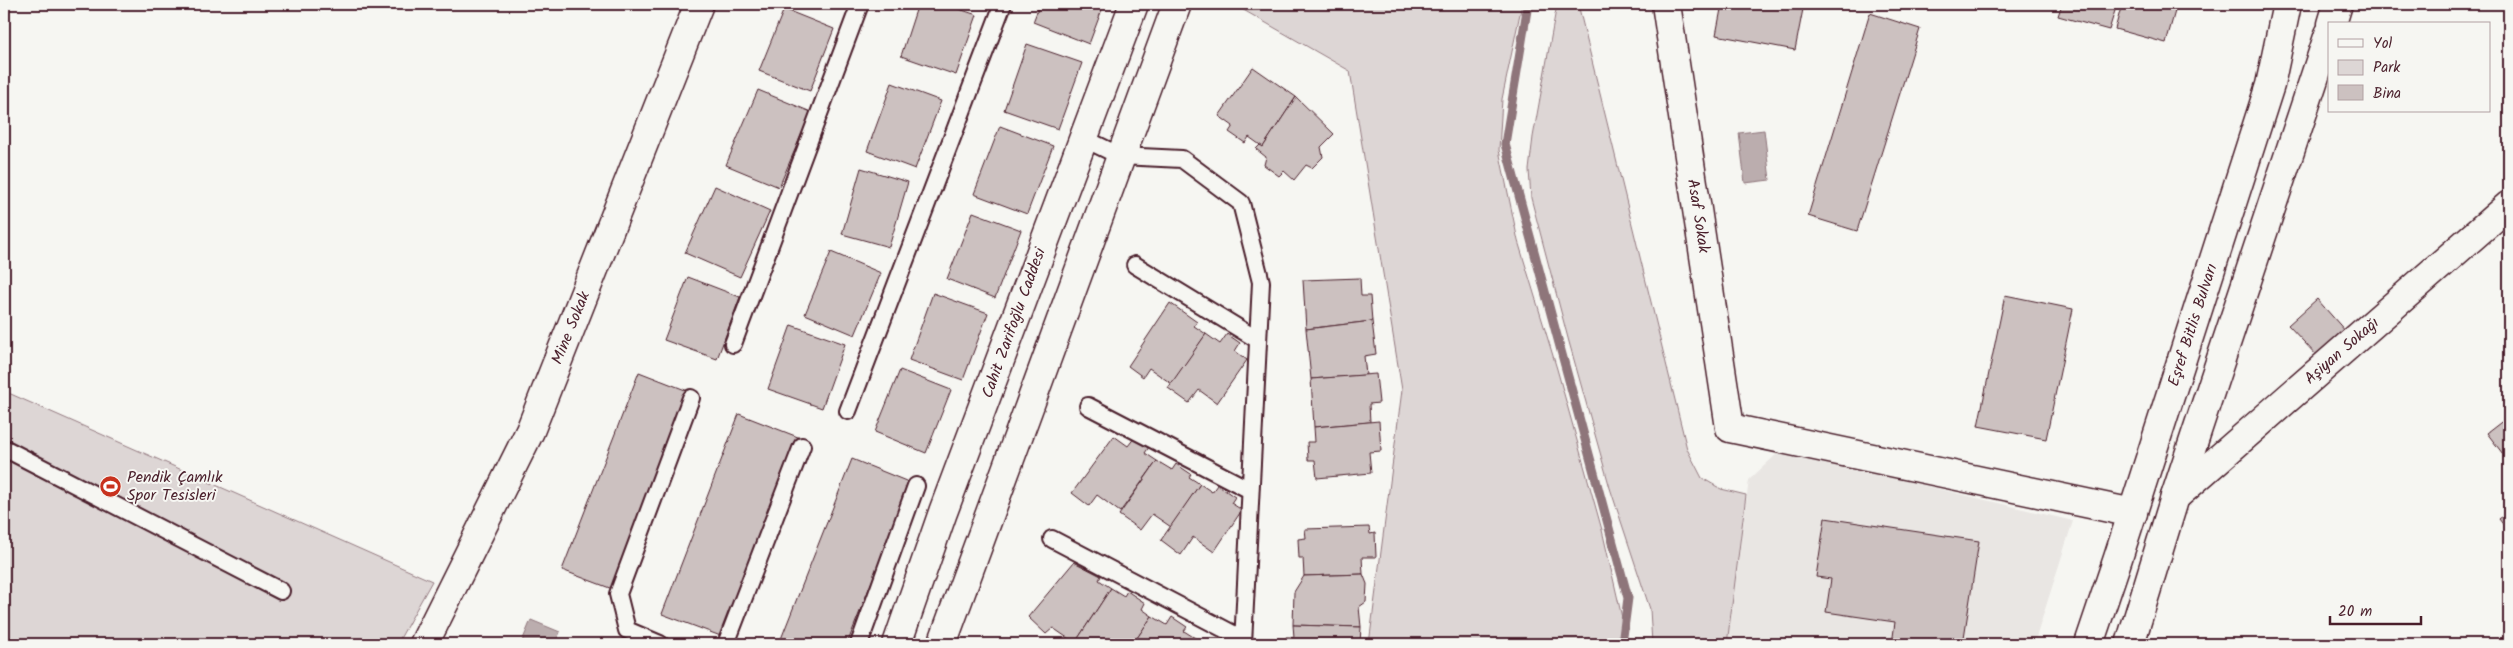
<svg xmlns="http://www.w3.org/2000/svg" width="2513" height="648" font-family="Kalam,sans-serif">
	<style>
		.built { fill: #e9e6e3 }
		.green { fill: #ddd6d5; stroke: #947a80 }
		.water { fill: #bbadae; stroke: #8e747a }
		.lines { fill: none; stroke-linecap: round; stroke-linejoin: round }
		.stream { stroke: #8e747a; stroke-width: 9 }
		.building { fill: #ccc1c0; stroke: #4a1f2b }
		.lane-casing { stroke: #4a1f2b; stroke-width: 20 }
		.street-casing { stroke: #4a1f2b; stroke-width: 31 }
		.secondary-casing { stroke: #4a1f2b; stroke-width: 31 }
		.primary-casing { stroke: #4a1f2b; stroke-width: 31 }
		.lane { stroke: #f6f6f2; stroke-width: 16 }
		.street { stroke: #f6f6f2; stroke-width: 28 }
		.secondary { stroke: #f6f6f2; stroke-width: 28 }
		.primary { stroke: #f6f6f2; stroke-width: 28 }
		.labels { text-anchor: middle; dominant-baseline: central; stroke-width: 4; stroke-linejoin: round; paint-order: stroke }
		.street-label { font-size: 16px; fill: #4a1f2b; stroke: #f6f6f2 }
		.poi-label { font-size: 16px; fill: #4a1f2b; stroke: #f6f6f2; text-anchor: start }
	</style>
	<rect width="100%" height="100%" fill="#f6f6f2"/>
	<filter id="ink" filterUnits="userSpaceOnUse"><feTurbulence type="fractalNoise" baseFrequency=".02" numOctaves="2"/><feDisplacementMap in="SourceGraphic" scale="10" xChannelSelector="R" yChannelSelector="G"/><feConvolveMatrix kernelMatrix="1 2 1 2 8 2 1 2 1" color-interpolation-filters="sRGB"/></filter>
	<g filter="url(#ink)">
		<polygon class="built" points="1780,451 2073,521 2034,644 1727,644 1749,480"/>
		<g class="green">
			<polygon points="1233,4 1522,4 1502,99 1499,150 1518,241 1557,369 1602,530 1628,644 1369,644 1402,390 1350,71"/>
			<polygon points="1557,4 1578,4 1687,449 1702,478 1721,489 1746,495 1727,644 1652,644 1650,609 1610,488 1569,342 1531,198 1529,170 1533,137"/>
			<polygon points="4,391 432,581 397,644 4,644"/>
		</g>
		<g class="water">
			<polygon points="1764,130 1770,180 1745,183 1739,133"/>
			<polygon points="531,620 560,632 555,644 521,644"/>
		</g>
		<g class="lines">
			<polyline class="stream" points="1528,4 1505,144 1628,598 1622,644"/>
		</g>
		<g class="building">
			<polygon points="831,4 844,4 842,8"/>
			<polygon points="918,4 944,4 977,15 956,75 901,56"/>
			<polygon points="1040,4 1104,4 1089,44 1033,22"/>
			<polygon points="1722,4 1804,4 1795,50 1716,35"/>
			<polygon points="2062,4 2117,4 2109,30 2058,16"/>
			<polygon points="2122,4 2177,4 2166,43 2115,29"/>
			<polygon points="784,9 834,29 810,91 759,71"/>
			<polygon points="1870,13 1920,29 1857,231 1808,216"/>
			<polygon points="1027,44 1082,63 1058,129 1004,110"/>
			<polygon points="1253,67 1296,97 1263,147 1249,137 1245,143 1229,132 1233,126 1219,116"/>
			<polygon points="892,83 941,101 915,169 867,151"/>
			<polygon points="758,90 811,112 779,187 726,165"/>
			<polygon points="1296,97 1334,134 1321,147 1323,157 1312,168 1306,165 1294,180 1284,171 1279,176 1264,165 1266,157 1256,149 1260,145 1263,147"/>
			<polygon points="1000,126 1053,146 1027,214 974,194"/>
			<polygon points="861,168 908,182 889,247 842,234"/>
			<polygon points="715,186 770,211 740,277 685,253"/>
			<polygon points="973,212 1021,230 995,298 947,279"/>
			<polygon points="831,252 881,273 855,335 805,314"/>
			<polygon points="688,277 740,297 717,359 664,340"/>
			<polygon points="1360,278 1361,296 1370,296 1372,321 1306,329 1303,280"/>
			<polygon points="933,293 988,313 963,380 909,360"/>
			<polygon points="2005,295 2073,309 2046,439 1978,426"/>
			<polygon points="2317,299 2347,333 2319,358 2288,325"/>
			<polygon points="1170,303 1197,322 1194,326 1206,334 1172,384 1149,368 1143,377 1128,366"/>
			<polygon points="1372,321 1376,354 1364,356 1366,375 1311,379 1306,329"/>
			<polygon points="791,325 845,344 822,408 768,389"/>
			<polygon points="1206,334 1220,344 1227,334 1240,343 1235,351 1247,360 1217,403 1199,390 1189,403 1168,388"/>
			<polygon points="900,370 951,390 926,453 875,432"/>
			<polygon points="639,372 693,393 615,590 562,570"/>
			<polygon points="1376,374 1379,403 1369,404 1370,422 1314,427 1311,379"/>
			<polygon points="739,414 803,439 726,638 662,614"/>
			<polygon points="2509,416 2509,462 2487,433"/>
			<polygon points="1379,421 1381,451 1369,452 1371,473 1317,478 1315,460 1308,460 1307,442 1315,442 1314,427"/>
			<polygon points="1114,436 1128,446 1135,437 1149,447 1145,453 1157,461 1120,512 1097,495 1089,506 1072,493"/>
			<polygon points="852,459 911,483 847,644 779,644"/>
			<polygon points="1157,461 1172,470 1176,464 1191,474 1189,477 1200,484 1171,527 1152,514 1140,530 1119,515"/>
			<polygon points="1200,484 1212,492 1217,485 1235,497 1231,503 1242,510 1214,552 1193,537 1181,555 1161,540"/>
			<polygon points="2509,511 2509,532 2499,519"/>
			<polygon points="1825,518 1979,541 1963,644 1892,644 1895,622 1826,612 1831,579 1816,577"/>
			<polygon points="1369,527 1370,534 1375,533 1376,557 1362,557 1363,574 1304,576 1303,558 1299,558 1298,539 1306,538 1305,529"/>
			<polygon points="1074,562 1101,576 1099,580 1111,588 1075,643 1053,628 1046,634 1028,617"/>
			<polygon points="1363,574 1367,584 1366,602 1359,607 1361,627 1293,625 1294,592 1304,576"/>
			<polygon points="1111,588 1124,596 1127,591 1145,603 1142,609 1152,616 1133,644 1076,644 1075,643"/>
			<polygon points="1152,616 1167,625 1172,617 1187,627 1184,631 1195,638 1191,644 1133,644"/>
			<polygon points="1293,625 1361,627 1360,644 1286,644 1286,637 1294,637"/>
			<polygon points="1195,638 1204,644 1191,644"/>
		</g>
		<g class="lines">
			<defs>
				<g id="lane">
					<polyline points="1083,138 1120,156 1182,159 1241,203 1261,282 1243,644"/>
					<polyline points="1135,265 1258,340"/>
					<polyline points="733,344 860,4"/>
					<polyline points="1088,406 1250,490"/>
					<polyline points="848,411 1003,4"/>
					<polyline points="4,448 281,591"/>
					<polyline points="1052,539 1243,639"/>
					<polyline points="660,644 627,630 618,594 691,398"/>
					<polyline points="726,644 802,446"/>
					<polyline points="859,644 916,486"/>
				</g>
				<g id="street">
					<polyline points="1666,4 1730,428 2133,513"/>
					<polyline points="2175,497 2509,205"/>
					<polyline points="424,644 530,431 699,4"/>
				</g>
				<g id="secondary">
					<polyline points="897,644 943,512 1134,4"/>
					<polyline points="942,644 1177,4"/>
				</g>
				<g id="primary">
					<polyline points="2332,24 2338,4"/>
					<polyline points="2089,644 2118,558 2270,85 2287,4"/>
					<polyline points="2130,644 2175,497 2329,34"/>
				</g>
			</defs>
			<use href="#lane" class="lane-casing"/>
			<use href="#street" class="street-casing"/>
			<use href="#secondary" class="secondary-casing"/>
			<use href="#primary" class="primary-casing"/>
			<use href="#lane" class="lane"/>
			<use href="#street" class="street"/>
			<use href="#secondary" class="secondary"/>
			<use href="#primary" class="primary"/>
		</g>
	</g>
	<defs>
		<symbol id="stadium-disc" viewBox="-11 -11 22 22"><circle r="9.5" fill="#c8321e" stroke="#f6f6f2"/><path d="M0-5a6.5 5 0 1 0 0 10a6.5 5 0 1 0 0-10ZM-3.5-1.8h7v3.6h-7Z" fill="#fff"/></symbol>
	</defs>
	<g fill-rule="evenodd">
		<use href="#stadium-disc" x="98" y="474" width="25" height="25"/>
	</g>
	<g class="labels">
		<g class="street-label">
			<text transform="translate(1698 216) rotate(81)">Asaf Sokak</text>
			<text transform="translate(1014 323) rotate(-70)">Cahit Zarifoğlu Caddesi</text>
			<text transform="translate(2193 325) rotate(-72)">Eşref Bitlis Bulvarı</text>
			<text transform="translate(571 328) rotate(-68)">Mine Sokak</text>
			<text transform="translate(2342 351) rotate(-41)">Aşiyan Sokağı</text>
		</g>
		<g class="poi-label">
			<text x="127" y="477">Pendik Çamlık<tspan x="127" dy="18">Spor Tesisleri</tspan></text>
		</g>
	</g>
	<rect width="2513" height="648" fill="none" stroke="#f6f6f2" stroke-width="20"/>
	<rect x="10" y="10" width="2493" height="628" fill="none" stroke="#4a1f2b" stroke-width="2" filter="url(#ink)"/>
	<rect x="2328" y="22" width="162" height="90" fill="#f6f6f2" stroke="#b1a0a2"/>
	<rect x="2338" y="39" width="25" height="8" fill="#f6f6f2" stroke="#b1a0a2"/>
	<text x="2373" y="48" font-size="15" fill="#4a1f2b">Yol</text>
	<rect x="2338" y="60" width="25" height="15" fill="#ddd6d5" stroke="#b1a0a2"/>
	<text x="2373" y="72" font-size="15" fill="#4a1f2b">Park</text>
	<rect x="2338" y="85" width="25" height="15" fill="#ccc1c0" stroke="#b1a0a2"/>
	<text x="2373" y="98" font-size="15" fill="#4a1f2b">Bina</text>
	<path d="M2330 616v8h91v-8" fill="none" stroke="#4a1f2b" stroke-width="2.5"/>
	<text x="2338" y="616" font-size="15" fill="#4a1f2b" stroke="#f6f6f2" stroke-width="4" paint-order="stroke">20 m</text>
</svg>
